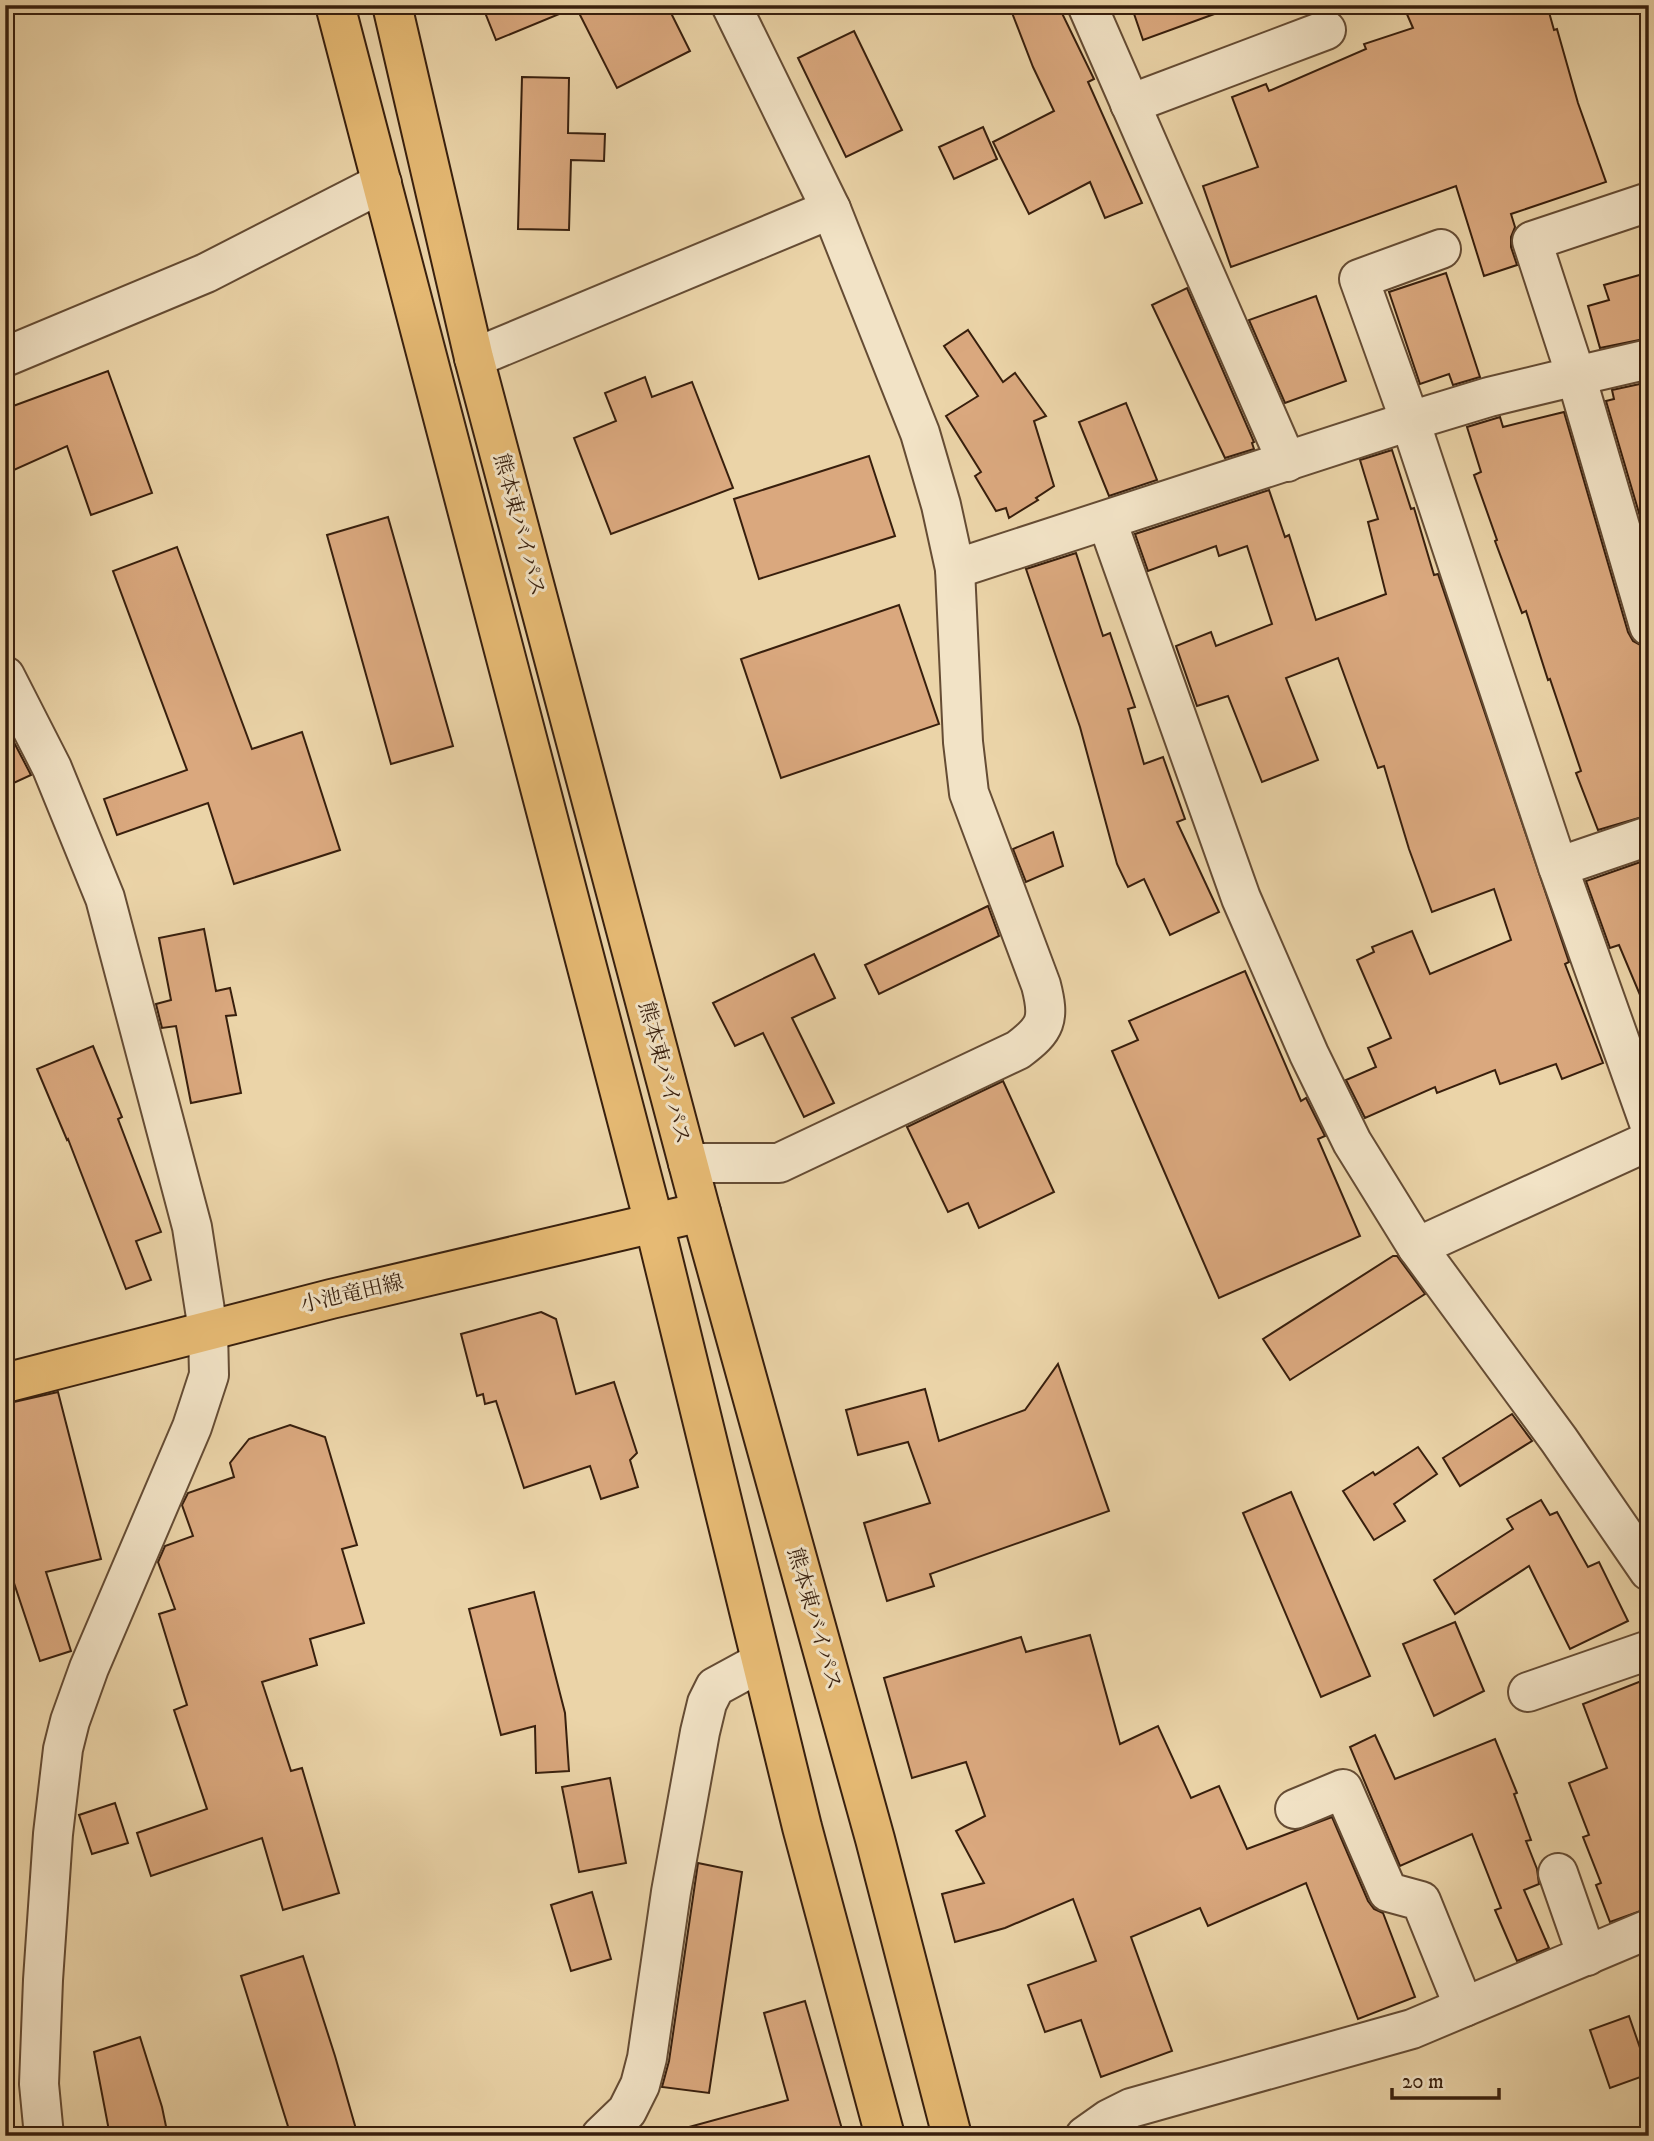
<svg xmlns="http://www.w3.org/2000/svg" width="1654" height="2141" font-family="'IM FELL DW Pica','Noto Serif JP',serif">
	<style>
		.building { fill: #daa87e; stroke: #381f0d; stroke-width: 2 }
		.lines { fill: none; stroke-linecap: round; stroke-linejoin: round }
		.minor-casing { stroke: #654c34; stroke-width: 42 }
		.major-casing { stroke: #381f0d; stroke-width: 42 }
		.highway-casing { stroke: #381f0d; stroke-width: 42 }
		.minor { stroke: #f2e3c6; stroke-width: 38 }
		.major { stroke: #e6ba74; stroke-width: 38 }
		.highway { stroke: #e6ba74; stroke-width: 38 }
		.labels { text-anchor: middle; dominant-baseline: central; stroke-width: 6; stroke-linejoin: round; paint-order: stroke }
		.street-label { font-size: 21px; fill: #381f0d; stroke: #f2e3c6 }
	</style>
	<rect width="100%" height="100%" fill="#ebd4a8"/>
	<filter id="stains"><feTurbulence type="fractalNoise" baseFrequency=".00286" numOctaves="4"/><feColorMatrix values="0 0 0 0 .2 0 0 0 0 .09 0 0 0 0 .02 0 0 0 .5 -.17"/></filter>
	<radialGradient id="worn" r=".72"><stop offset=".6" stop-color="#630" stop-opacity="0"/><stop offset="1" stop-color="#630" stop-opacity=".3"/></radialGradient>
	<g class="building">
		<polygon points="482,5 667,5 690,51 617,88 576,7 496,40"/>
		<polygon points="1009,5 1058,5 1094,79 1088,82 1142,203 1105,218 1090,182 1029,214 993,142 1054,111 1033,67"/>
		<polygon points="1131,5 1227,5 1228,9 1143,40"/>
		<polygon points="1421,5 1547,5 1554,30 1557,29 1578,103 1606,182 1511,214 1515,227 1511,237 1511,247 1517,265 1484,276 1456,186 1231,267 1203,186 1258,167 1232,97 1266,84 1269,91 1366,49 1364,44 1413,28 1406,12"/>
		<polygon points="854,31 902,130 846,157 798,58"/>
		<polygon points="522,77 569,78 568,133 605,134 604,161 571,160 569,230 518,229"/>
		<polygon points="983,127 997,159 954,179 939,147"/>
		<polygon points="1446,273 1480,377 1453,385 1449,374 1420,384 1389,292"/>
		<polygon points="1643,274 1649,294 1649,338 1600,348 1588,306 1609,300 1604,285"/>
		<polygon points="1187,288 1254,442 1252,443 1254,449 1225,458 1152,305"/>
		<polygon points="1316,296 1346,381 1285,403 1249,320"/>
		<polygon points="968,330 1003,382 1015,373 1046,416 1034,421 1054,486 1036,498 1038,500 1009,518 1006,508 996,511 975,476 981,472 946,416 978,396 944,346"/>
		<polygon points="108,371 152,493 91,515 67,446 5,474 5,409"/>
		<polygon points="645,377 652,397 692,382 733,488 611,534 574,438 616,421 605,393"/>
		<polygon points="1649,382 1649,547 1606,401 1614,399 1612,390"/>
		<polygon points="1126,403 1157,480 1109,496 1079,422"/>
		<polygon points="1564,412 1628,632 1633,641 1642,646 1649,667 1649,815 1598,830 1576,773 1581,771 1550,679 1548,680 1526,611 1522,613 1495,541 1497,540 1474,475 1481,472 1467,427 1500,417 1503,427"/>
		<polygon points="1392,450 1411,509 1414,508 1434,575 1438,574 1569,962 1565,964 1603,1063 1562,1079 1556,1064 1500,1084 1495,1070 1437,1093 1435,1087 1365,1118 1346,1080 1376,1067 1368,1048 1391,1038 1357,960 1374,952 1372,947 1412,931 1430,974 1511,940 1494,889 1432,912 1409,849 1384,766 1378,768 1338,658 1286,678 1318,760 1262,782 1228,696 1197,706 1176,646 1211,632 1216,646 1272,624 1247,546 1219,556 1216,546 1148,571 1135,534 1269,490 1285,537 1289,535 1316,620 1386,594 1368,522 1378,519 1360,460"/>
		<polygon points="869,456 895,536 759,579 734,499"/>
		<polygon points="388,517 453,746 391,764 327,535"/>
		<polygon points="177,547 252,749 302,732 340,850 234,884 208,803 117,835 104,799 187,770 113,571"/>
		<polygon points="1076,553 1103,636 1110,633 1135,707 1128,709 1144,764 1163,757 1185,819 1177,822 1219,912 1170,935 1144,879 1128,887 1117,864 1080,727 1026,569"/>
		<polygon points="899,605 939,724 781,778 741,659"/>
		<polygon points="5,725 31,775 5,787"/>
		<polygon points="1053,832 1063,866 1026,882 1013,849"/>
		<polygon points="1649,859 1649,1014 1648,1014 1619,945 1610,948 1586,881"/>
		<polygon points="988,906 999,936 879,994 865,965"/>
		<polygon points="204,929 216,991 230,988 236,1015 226,1016 241,1093 191,1103 176,1026 162,1028 156,1004 171,1000 159,938"/>
		<polygon points="814,954 835,998 792,1018 834,1103 804,1117 763,1033 735,1046 713,1003"/>
		<polygon points="1245,971 1301,1101 1306,1098 1325,1136 1318,1139 1360,1236 1219,1298 1112,1051 1138,1040 1129,1021"/>
		<polygon points="93,1046 122,1117 118,1119 161,1232 136,1241 151,1280 126,1289 68,1139 67,1140 37,1069"/>
		<polygon points="1003,1081 1054,1192 979,1228 968,1203 948,1212 907,1127"/>
		<polygon points="1393,1256 1397,1256 1425,1294 1290,1380 1263,1339"/>
		<polygon points="541,1312 556,1319 576,1394 614,1382 637,1453 630,1460 638,1487 601,1499 590,1466 524,1488 496,1401 485,1404 483,1394 477,1396 461,1334"/>
		<polygon points="1058,1364 1109,1511 930,1574 934,1586 887,1601 864,1523 930,1503 908,1442 858,1455 846,1410 925,1389 939,1441 1025,1410"/>
		<polygon points="58,1392 101,1559 46,1572 71,1651 40,1661 5,1556 5,1404"/>
		<polygon points="1512,1414 1532,1441 1460,1486 1443,1458"/>
		<polygon points="290,1425 325,1437 357,1545 342,1549 364,1623 310,1639 317,1665 262,1682 291,1771 302,1768 339,1893 283,1910 262,1838 151,1876 137,1833 207,1809 174,1710 187,1705 159,1614 175,1609 158,1562 165,1546 193,1536 182,1505 188,1493 234,1477 230,1463 249,1439"/>
		<polygon points="1418,1447 1437,1474 1394,1504 1405,1521 1374,1540 1343,1491 1373,1472 1375,1475"/>
		<polygon points="1291,1492 1370,1676 1321,1697 1243,1513"/>
		<polygon points="1541,1500 1550,1515 1557,1512 1588,1567 1599,1562 1628,1621 1570,1649 1529,1566 1455,1614 1434,1580 1513,1529 1507,1519"/>
		<polygon points="534,1592 565,1713 569,1771 536,1773 535,1726 501,1735 469,1609"/>
		<polygon points="1455,1622 1484,1691 1434,1716 1403,1644"/>
		<polygon points="1090,1635 1120,1744 1158,1726 1191,1798 1219,1786 1247,1849 1332,1817 1368,1901 1374,1909 1383,1913 1415,1997 1358,2019 1306,1883 1208,1926 1200,1908 1131,1937 1172,2051 1101,2077 1081,2020 1045,2032 1028,1985 1096,1961 1073,1899 1005,1928 955,1942 942,1894 984,1883 956,1831 985,1816 966,1762 912,1778 884,1678 1021,1637 1026,1652"/>
		<polygon points="1649,1678 1649,1908 1610,1922 1596,1885 1601,1883 1583,1837 1589,1835 1569,1783 1607,1768 1583,1704"/>
		<polygon points="1375,1735 1395,1779 1495,1739 1517,1793 1514,1794 1531,1840 1526,1841 1537,1869 1539,1884 1524,1890 1549,1948 1517,1961 1495,1910 1501,1908 1472,1834 1400,1866 1350,1747"/>
		<polygon points="610,1778 626,1863 579,1872 562,1787"/>
		<polygon points="115,1803 128,1843 92,1854 79,1815"/>
		<polygon points="698,1863 742,1872 709,2093 662,2087 669,2061"/>
		<polygon points="592,1892 611,1959 571,1971 551,1905"/>
		<polygon points="303,1956 335,2056 358,2136 291,2136 241,1976"/>
		<polygon points="805,2001 844,2136 690,2136 689,2127 788,2100 764,2013"/>
		<polygon points="1629,2016 1649,2074 1610,2088 1590,2030"/>
		<polygon points="140,2037 162,2107 168,2136 110,2136 94,2052"/>
	</g>
	<g class="lines">
		<defs>
			<g id="minor">
				<polyline points="731,5 831,209 920,433 941,505 955,569 1410,421 1489,397 1576,376 1532,241 1649,202"/>
				<polyline points="1087,5 1287,462"/>
				<polyline points="1130,104 1326,30"/>
				<polyline points="1441,249 1359,279 1410,421 1558,867 1649,1123"/>
				<polyline points="5,357 206,273 382,183"/>
				<polyline points="474,358 831,209"/>
				<polyline points="1649,359 1576,376 1649,626"/>
				<polyline points="1107,521 1241,898 1309,1054 1352,1142 1417,1247 1559,1440 1649,1571"/>
				<polyline points="5,676 52,768 105,898 192,1227 208,1330 209,1375 192,1427 89,1668 70,1721 63,1749 53,1834 43,1980 39,2084 44,2136"/>
				<polyline points="1558,867 1649,836"/>
				<path d="M688,1163h91l239,-113c28,-21 32,-30 23,-65l-72,-192 -6,-51 -8,-173"/>
				<polyline points="1417,1247 1649,1141"/>
				<polyline points="1528,1692 1649,1650"/>
				<polyline points="1295,1809 1343,1789 1388,1892 1421,1901 1464,2007"/>
				<polyline points="1558,1873 1587,1956"/>
				<polyline points="601,2136 627,2111 640,2085 647,2058 671,1892 700,1732 707,1703 715,1687 761,1662"/>
				<polyline points="1085,2136 1109,2119 1131,2108 1412,2029 1649,1929"/>
			</g>
			<polyline id="major" points="5,1383 331,1299 701,1212"/>
			<g id="highway">
				<polyline points="335,5 654,1223 802,1827 885,2136"/>
				<polyline points="392,5 474,358 701,1212 875,1839 952,2136"/>
			</g>
		</defs>
		<use href="#minor" class="minor-casing"/>
		<use href="#major" class="major-casing"/>
		<use href="#highway" class="highway-casing"/>
		<use href="#minor" class="minor"/>
		<use href="#major" class="major"/>
		<use href="#highway" class="highway"/>
	</g>
	<g class="labels">
		<g class="street-label">
			<text transform="translate(519 525) rotate(75)">熊本東バイパス</text>
			<text transform="translate(664 1073) rotate(75)">熊本東バイパス</text>
			<text transform="translate(352 1294) rotate(-13)">小池竜田線</text>
			<text transform="translate(814 1619) rotate(74)">熊本東バイパス</text>
		</g>
	</g>
	<rect width="1654" height="2141" fill="none" stroke="#ebd4a8" stroke-width="28"/>
	<rect x="7" y="7" width="1640" height="2127" fill="none" stroke="#381f0d" stroke-width="3.5"/>
	<rect x="14" y="14" width="1626" height="2113" fill="none" stroke="#381f0d" stroke-width="2"/>
	<path d="M1392 2088v10h107v-10" fill="none" stroke="#381f0d" stroke-width="3.5"/>
	<text x="1402" y="2088" font-size="21" fill="#381f0d" stroke="#f2e3c6" stroke-width="5" paint-order="stroke">20 m</text>
	<rect width="100%" height="100%" filter="url(#stains)"/>
	<rect width="100%" height="100%" fill="url(#worn)"/>
</svg>
